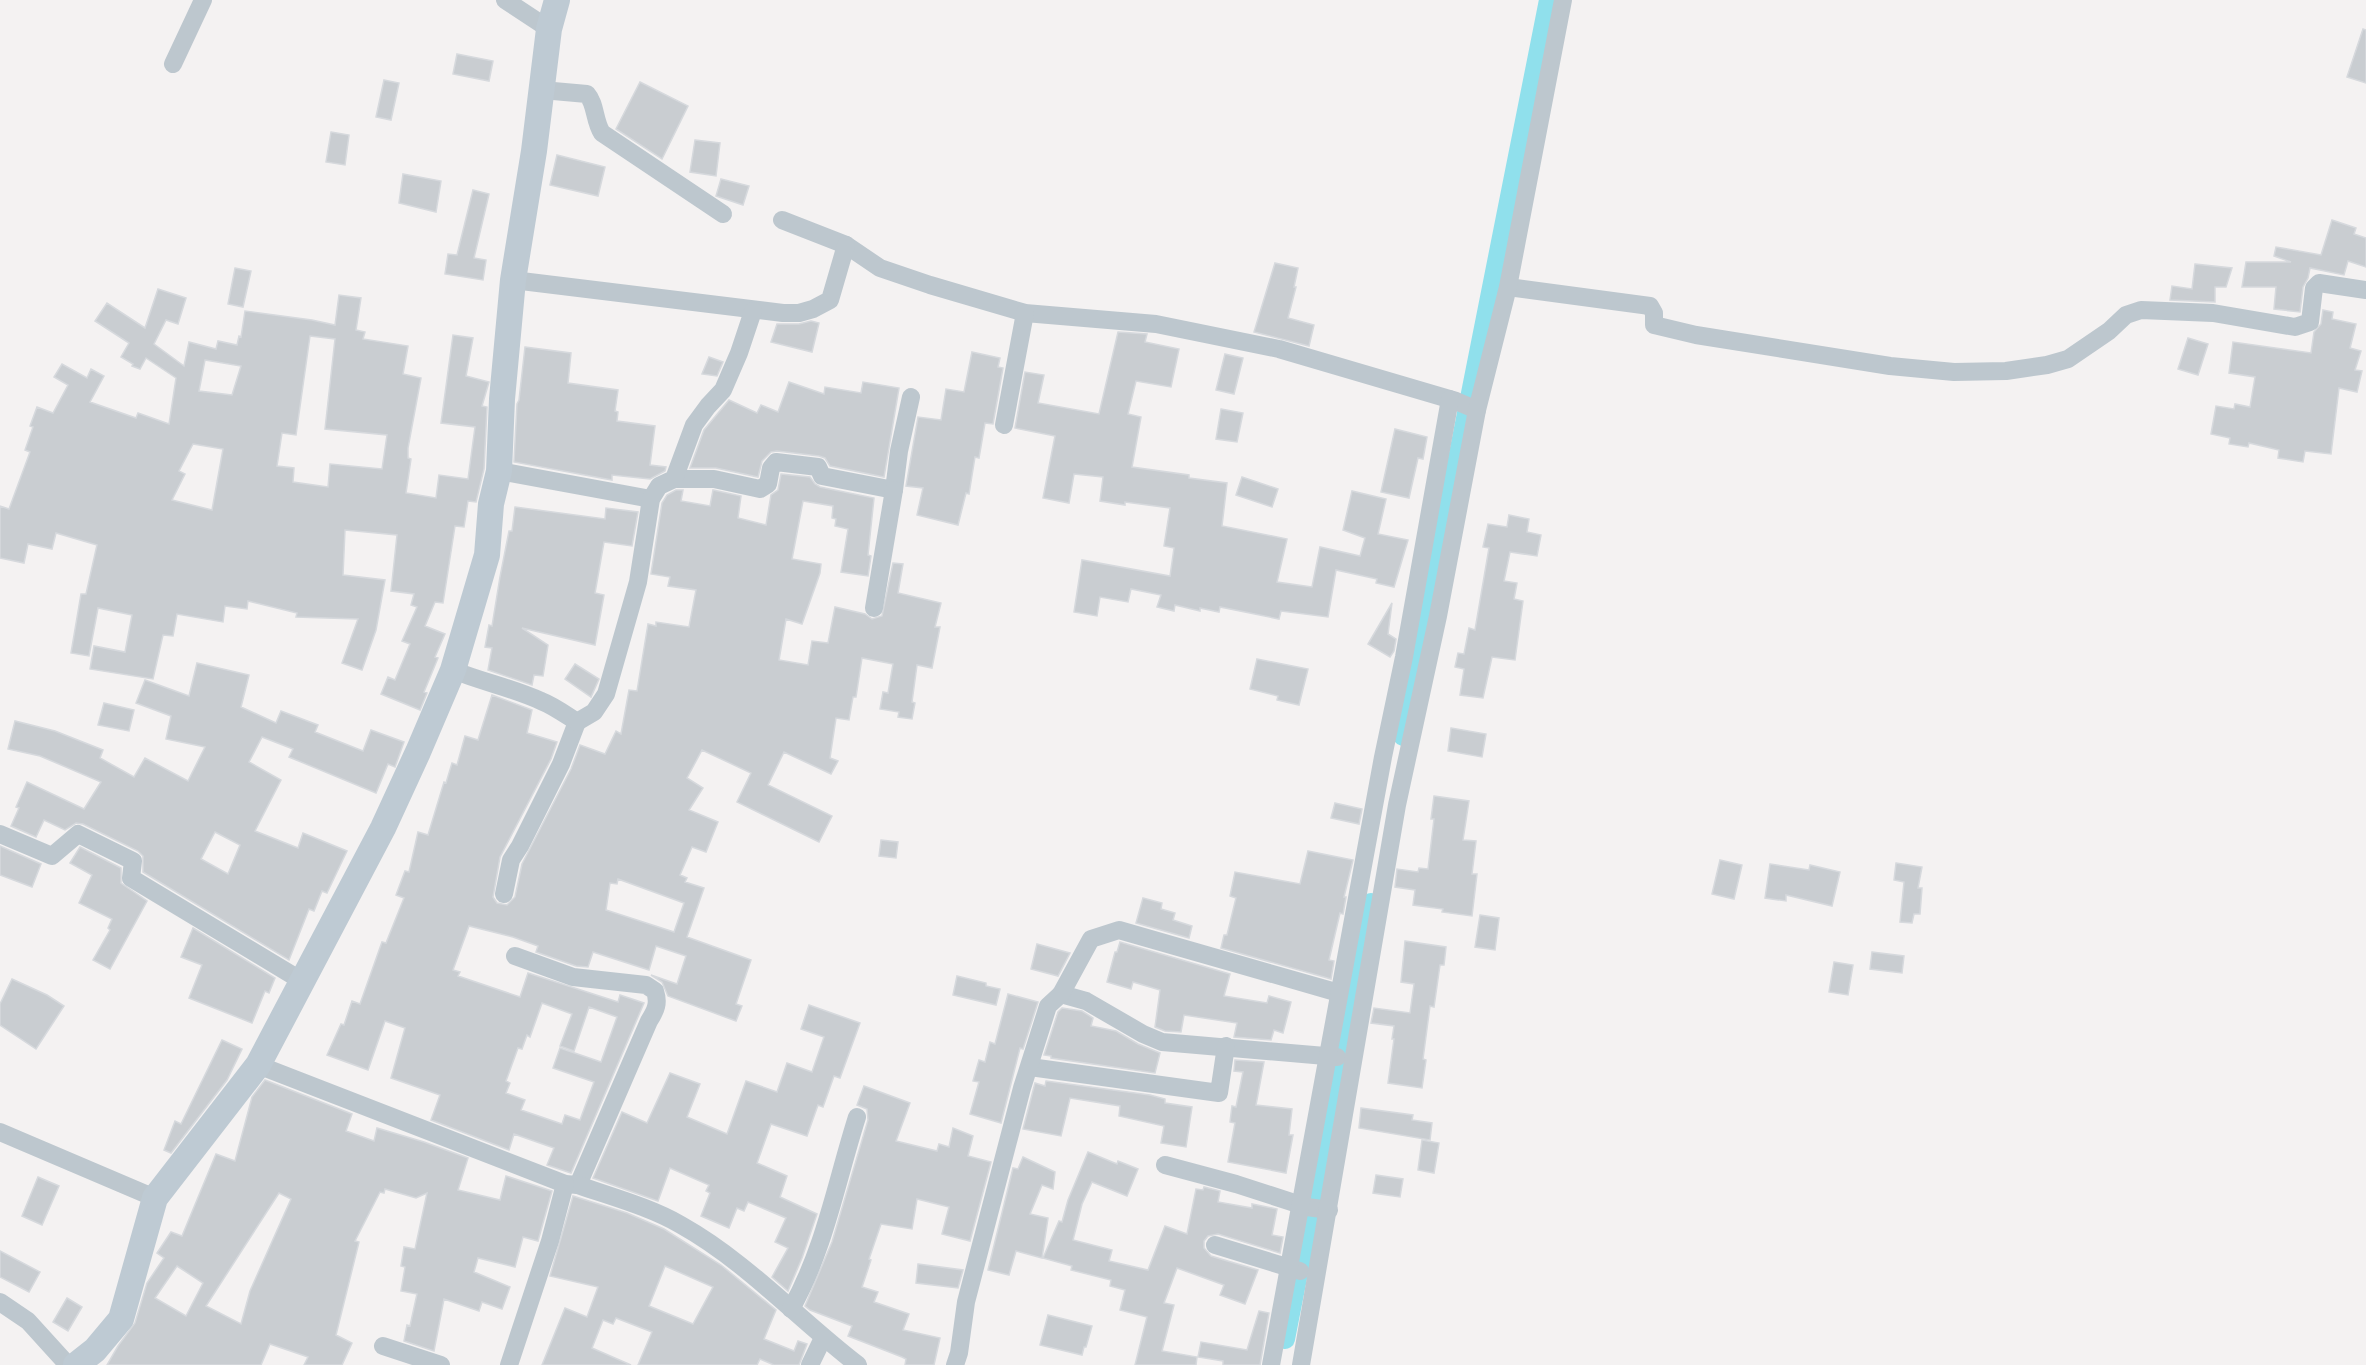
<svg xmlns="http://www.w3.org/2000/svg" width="2366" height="1365" font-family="Lato,sans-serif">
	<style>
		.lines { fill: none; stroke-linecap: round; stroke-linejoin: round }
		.canal { stroke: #90e0ec; stroke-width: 20 }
		.building { fill: #c9cdd1; stroke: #d6d9dd; stroke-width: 1.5; fill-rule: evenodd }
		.street { stroke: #bdc7ce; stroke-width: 18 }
		.secondary { stroke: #becad3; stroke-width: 26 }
	</style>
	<rect width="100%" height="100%" fill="#f4f2f2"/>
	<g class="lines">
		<g class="canal">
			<polyline points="1403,736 1549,0"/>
			<polyline points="1285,1339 1311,1207 1343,1060 1371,903"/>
		</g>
	</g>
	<g class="building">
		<polygon points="2363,29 2366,30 2366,83 2347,77"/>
		<polygon points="457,54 493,61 489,81 453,74"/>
		<polygon points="384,80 399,83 391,120 376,117"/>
		<polygon points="640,82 688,106 662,159 616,129"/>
		<polygon points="331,132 349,135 345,165 326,162"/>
		<polygon points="695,140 720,143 716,176 690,172"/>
		<polygon points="557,155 605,167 598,196 550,185"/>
		<polygon points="403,174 441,181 436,212 399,203"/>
		<polygon points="721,179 749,186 743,205 716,196"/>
		<polygon points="473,190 489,194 474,258 486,260 483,280 445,274 448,254 457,255"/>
		<polygon points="2332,220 2356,228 2354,234 2366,238 2366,267 2348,261 2344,275 2310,268 2308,278 2303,287 2300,312 2274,309 2276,287 2242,287 2246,262 2291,262 2274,256 2276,247 2321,255"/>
		<polygon points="1275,263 1298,268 1294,287 1296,287 1288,318 1314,325 1309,346 1254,332"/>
		<polygon points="2195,264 2232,268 2226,287 2215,287 2215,302 2170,300 2172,286 2192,289"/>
		<polygon points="235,268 251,271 243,307 228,304"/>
		<path d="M158,289l28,9 -8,26 -12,-4 -12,24 30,22 5,-24 27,7 2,-8 19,4 2,-9 2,1 4,-26 67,9 23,5 4,-30 22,3 -5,32 9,2 -2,7 45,7 -5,28 18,4 -13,70v10l3,1 -5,34 30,5 3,-23 29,4 7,-52 -34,-4 12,-88 20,3 -7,38 23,6 -7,24 5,1 -3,62 -8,33 -8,-1 -4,26 -9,-1 -12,77 -8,-1 -10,24 20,8 -10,23 3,1 -14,34 3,1 -7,17 -39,-16 7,-17 7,3 15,-36 -8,-3 15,-34 -6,-2 3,-11 -23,-3 6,-56 -52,-5 -2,45 42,5 -9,50 -14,40 -20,-7 16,-44 -62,-2 1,-4 -49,-12 -1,8 -22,-3 -2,16 -46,-8 -4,22 -10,-1 -10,44 -63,-10 4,-23 31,6 7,-37 -34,-7 -9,48 -18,-3 10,-59h5l11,-49 -41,-12 -4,16 -24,-5 -4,19 -24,-5v-52l9,3 21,-57 -5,-2 8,-23 -3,-1 7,-19 16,6 15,-28 -14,-8 8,-13 25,14 4,-9 13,7 -14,26 46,16 2,-5 31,11 7,-46 -30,-20 -6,11 -8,-3 1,-2 -12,-7 8,-14 -34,-22 12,-18 38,25zM310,336l25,3 -10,90 62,6 -5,34 -52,-5 -2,23 -35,-5 1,-14 -17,-2 5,-33 14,2zM205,360l36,6 -9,29 -33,-4zM193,444l30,5 -11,61 -40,-10 13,-26 -6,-3z"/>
		<polygon points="2323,310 2333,312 2332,319 2356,324 2350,348 2361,351 2355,370 2362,371 2357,392 2339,388 2331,454 2305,451 2303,462 2278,458 2279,450 2249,443 2248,447 2229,444 2230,438 2211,434 2216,406 2234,409 2235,404 2250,407 2255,377 2229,373 2233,342 2311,353 2314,332 2321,324"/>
		<polygon points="811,321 819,323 812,352 771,342 777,324 799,324"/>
		<polygon points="1118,332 1147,334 1145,342 1179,349 1171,387 1136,381 1128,414 1141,417 1132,467 1189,475 1189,478 1227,483 1222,526 1287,539 1277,582 1312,587 1320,547 1360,556 1365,538 1343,530 1352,491 1386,499 1378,534 1408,540 1394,587 1376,583 1377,579 1336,570 1328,617 1281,611 1279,619 1220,607 1219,612 1200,608 1200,611 1175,605 1174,611 1157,607 1161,595 1131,589 1128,602 1100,597 1097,616 1074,612 1082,560 1170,576 1174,548 1164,546 1170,508 1125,502 1125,505 1100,501 1103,477 1074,474 1069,503 1043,498 1055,436 1015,428 1025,372 1044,375 1038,403 1099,414"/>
		<polygon points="2188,338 2208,344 2198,375 2178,369"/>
		<polygon points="525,347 571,353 568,383 618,390 615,411 618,412 617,421 655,426 650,465 666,467 665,471 650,479 612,475 612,480 514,462 517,404 519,400"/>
		<polygon points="972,352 1000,358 998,367 1003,368 993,424 985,423 979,458 975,457 969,494 966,493 958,525 917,515 923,488 906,486 918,417 941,420 946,389 964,392"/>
		<polygon points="1225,354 1243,358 1234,394 1216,390"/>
		<polygon points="709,357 723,362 717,376 702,374"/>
		<polygon points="789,382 824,394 825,387 861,393 863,382 899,388 884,477 830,466 825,458 819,456 777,451 771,452 762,461 758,477 716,468 690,468 704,430 729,400 757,413 761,405 778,412"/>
		<polygon points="1221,409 1243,413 1237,442 1216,439"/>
		<polygon points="1395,429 1427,437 1423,459 1418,458 1409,498 1381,492"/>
		<path d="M781,474l29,3 5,7 5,3 54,11 -6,57 3,1 -3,20 -27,-4 7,-43 -13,-3 1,-7 -4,-1 1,-12 -30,-5 -11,58 29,5 -1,9 -18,51 -16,-5 -7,41 29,5 4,-24 16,2 7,-36 30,7 7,5 10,-3 11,-53 10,1 -5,29 43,10 -6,24h5l-8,41 -15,-3 -5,37 3,1 -3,16 -14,-2 1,-5 -19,-3 3,-17 5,1 5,-29 -31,-6 -6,39h-3l-4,23 -13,-2 -6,40 8,3 -7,13 -47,-22 -16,33 64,31 -13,26 -82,-40 14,-29 -49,-23 -15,28 16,10 -14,22 29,12 -12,30 -14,-5 -12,28 7,3 -2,4 19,6 -17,49 64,23 -15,44 6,2 -6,15 -68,-25 -6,-14 -11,-7 26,9 9,-28 -30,-10 -7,24 -56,-18 -5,15 -12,-1 -40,-14 2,-6 -25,-9 -44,-11 -16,44 7,2 -2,4 62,21 8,-24 90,29 2,-7 24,8 -73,170 -24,-8 7,-17 -40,-14 -5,16 -78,-30 9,-25 -49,-17 14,-50 -20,-7 -17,49 -41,-15 14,-31 3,1 8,-24 8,3 22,-62 4,1 18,-45 -8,-3 9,-24 4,1 9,-40 10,3 16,-53 2,1 6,-20 5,2 8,-29 13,4 14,-45 40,15 -5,23 30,9 -6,17 -51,98 -7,40 4,6 10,2 8,-8 7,-33 49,-95 9,-24 25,9 11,-23 5,3 8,-44 8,1 11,-67 8,2v-4l33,5 7,-37 -28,-4 2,-9 -19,-3 11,-71 5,-8 9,-5h7l-2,11 29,5 3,-16 28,6 -3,22 28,7 5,-30 7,-5zM618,879l66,24 -10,29 -68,-22 4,-27 7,1zM542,1003l30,11 -12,32 14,5 15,-44 28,10 -16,45 -41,-14 -7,20 41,14 -14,38 -15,-5 -3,9 -41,-14 4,-10 -19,-7 4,-10 -4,-2 12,-33 4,1 5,-14 3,2z"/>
		<polygon points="1242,477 1278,489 1272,507 1236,495"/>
		<polygon points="515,507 605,519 606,508 638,512 632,546 604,542 595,593 604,595 595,645 522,628 548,645 543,676 534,675 532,685 488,670 492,648 485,647 489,625 492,626 500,577 509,531 512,531"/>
		<polygon points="1509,515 1529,519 1527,532 1541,535 1537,556 1510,552 1504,581 1517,583 1514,599 1523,601 1515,660 1492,657 1483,698 1460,695 1464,669 1455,667 1458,653 1464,654 1469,628 1475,630 1489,548 1483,547 1488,524 1507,527"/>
		<polygon points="1392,603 1388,634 1396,639 1394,651 1390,657 1368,644"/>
		<polygon points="1257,659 1308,669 1299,705 1277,700 1278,696 1250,689"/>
		<path d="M197,663l52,12 -8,32 35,16 5,-12 37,14 -3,7 48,19 8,-21 33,12 -9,25 -7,-3 -12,29 -87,-36 4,-8 -31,-12 -13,25 32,18 -26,51 43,17 5,-15 44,18 -20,42 -5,-2 -8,20 -5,-2 -20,51 -146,-88v-16l-5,-5 -55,-27 -7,-1 -11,7 -21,-10 -8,17 -25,-11 8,-18 -3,-1 11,-25 57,27 17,-27 -61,-26 -32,-7 7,-28 40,10 48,19 -3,8 34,19 11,-19 43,23 17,-34 -39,-8 5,-23 -35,-13 9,-23 44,16zM215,832l25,13 -12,29 -27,-15z"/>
		<polygon points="575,664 599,679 591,697 565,679"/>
		<polygon points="104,703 134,710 129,731 98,725"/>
		<polygon points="1451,728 1486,734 1482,757 1448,751"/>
		<polygon points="1434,796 1469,801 1463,840 1476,841 1472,874 1477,874 1472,916 1442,912 1443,909 1413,905 1415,890 1395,887 1397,869 1418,872 1419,868 1428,869 1434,819 1431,819"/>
		<polygon points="1335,803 1362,809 1359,824 1331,818"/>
		<polygon points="881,840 898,842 896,858 879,856"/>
		<polygon points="0,846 41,864 32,887 0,875"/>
		<polygon points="80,847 121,868 121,883 147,901 110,969 93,960 110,930 108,928 112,919 79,903 92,875 70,863"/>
		<polygon points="1308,851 1353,860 1344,897 1346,897 1343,914 1340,913 1329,960 1334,961 1331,979 1221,948 1224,935 1227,935 1236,898 1230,896 1235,872 1300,884"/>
		<polygon points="1720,860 1742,865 1734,899 1712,894"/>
		<polygon points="1896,863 1922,867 1918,888 1922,888 1920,914 1914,914 1912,923 1900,922 1904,882 1894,880"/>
		<polygon points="1770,864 1809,870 1810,865 1840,872 1832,906 1786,895 1786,901 1765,898"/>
		<polygon points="1143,898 1162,903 1161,909 1175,913 1173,920 1192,926 1189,938 1136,923"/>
		<polygon points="1480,915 1499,918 1495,950 1475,947"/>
		<polygon points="193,928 275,978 269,993 265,991 252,1023 189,998 202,965 181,957"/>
		<polygon points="1405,941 1446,947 1444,965 1440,965 1434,1007 1430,1006 1423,1059 1426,1060 1422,1088 1388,1083 1394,1039 1392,1039 1394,1026 1371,1023 1374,1008 1410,1013 1414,984 1401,982"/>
		<polygon points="1120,942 1230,974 1224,996 1267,1003 1269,996 1291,1002 1283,1033 1274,1030 1271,1040 1234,1037 1237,1023 1184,1015 1181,1032 1165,1031 1155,1027 1160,990 1133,982 1131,989 1107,982 1115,952 1117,952"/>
		<polygon points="1037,944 1070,953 1058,976 1031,969"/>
		<polygon points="1872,952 1904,956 1902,973 1870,969"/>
		<polygon points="1834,962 1853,965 1848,995 1829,992"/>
		<polygon points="957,976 986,983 986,986 1000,989 996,1005 953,995"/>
		<polygon points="12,979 47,995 64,1006 36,1049 0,1025 0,1004"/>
		<polygon points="1008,994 1038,1002 1023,1049 1020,1048 1001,1123 970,1114 979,1082 973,1081 979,1060 985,1062 990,1042 995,1044"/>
		<polygon points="809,1005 860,1023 840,1078 834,1076 823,1107 818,1105 807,1136 771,1124 757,1163 787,1176 780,1197 817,1214 802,1258 788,1291 772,1277 788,1248 775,1242 786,1218 748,1202 744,1211 737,1208 729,1228 701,1216 710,1193 706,1191 709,1185 670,1168 658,1201 593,1178 622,1112 647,1123 670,1073 700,1084 687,1117 727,1134 746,1081 777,1092 787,1063 812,1072 824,1037 801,1029"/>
		<polygon points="1062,1008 1082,1011 1093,1018 1091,1026 1116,1031 1138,1044 1160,1053 1155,1073 1051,1058 1051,1056 1044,1055 1058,1012"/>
		<polygon points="222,1040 242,1049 227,1080 171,1153 164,1150 175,1121 181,1124"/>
		<polygon points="1235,1060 1264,1062 1256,1105 1292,1109 1289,1135 1293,1135 1286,1173 1228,1162 1235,1123 1230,1122 1232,1106 1236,1107 1243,1072 1234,1071"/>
		<path d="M265,1080l87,34 -6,17 28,10 3,-13 47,14 44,16 -10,32 42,10 6,-24 46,15 -14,50 -15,-4 -8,30 -37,-9 -4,14 36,15 -8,22 -20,-7 -3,9 -35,-12 -10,52 -30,-10 3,-16 3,1 7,-32 -16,-3 4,-24 -4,-1 3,-19 11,2 12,-56 -11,5 -31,-9 -1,4 -4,-1 -25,49 4,1 -23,93 16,8 -10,22h-38l4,-8 -38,-13 -9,21h-154l11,-19 17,-23 12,-40 17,-25 -7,-5 14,-21 11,4 34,-82 19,7 17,-64zM279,1193l12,6 -41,92 -9,33 -35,-18zM177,1266l26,17 -17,33 -31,-18z"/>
		<polygon points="1046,1081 1150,1095 1165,1099 1165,1103 1192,1107 1186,1147 1161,1143 1164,1126 1119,1116 1120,1106 1070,1098 1061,1136 1023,1129 1035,1083 1045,1086"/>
		<polygon points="864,1086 910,1103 896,1141 937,1151 939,1144 949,1147 953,1128 973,1136 968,1156 991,1162 970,1241 942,1234 949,1207 917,1199 912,1229 881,1224 869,1259 871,1260 862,1287 878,1292 874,1302 909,1314 903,1330 940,1338 934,1365 905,1365 906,1359 902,1357 848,1336 852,1326 810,1310 805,1306 832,1242 868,1120 867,1109 857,1105"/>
		<polygon points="1361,1108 1413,1115 1412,1120 1432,1123 1430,1140 1359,1128"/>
		<polygon points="1422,1140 1439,1143 1434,1173 1418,1170"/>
		<polygon points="1088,1152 1117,1164 1118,1161 1138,1169 1127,1196 1092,1182 1082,1204 1073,1240 1112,1250 1109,1261 1148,1270 1165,1226 1187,1234 1196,1189 1203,1190 1204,1187 1220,1191 1218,1202 1252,1208 1252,1204 1277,1209 1272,1235 1283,1237 1280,1253 1218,1234 1208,1236 1204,1241 1204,1248 1211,1256 1258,1270 1245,1304 1220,1295 1224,1285 1177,1268 1164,1303 1174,1305 1162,1351 1197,1357 1196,1365 1135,1365 1147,1317 1120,1310 1125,1290 1110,1286 1111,1280 1071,1270 1072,1266 1043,1258 1059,1221 1062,1222 1068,1200"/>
		<polygon points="1023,1157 1055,1172 1053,1189 1042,1185 1030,1214 1048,1218 1042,1258 1016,1251 1009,1275 988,1270 1013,1168 1018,1169"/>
		<polygon points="1376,1175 1403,1179 1400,1197 1373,1193"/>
		<polygon points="38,1177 59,1186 42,1225 22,1216"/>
		<path d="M573,1196l54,17 37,16 57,36 55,45 -12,29 30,12 4,-10 9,3 -8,21h-25l-14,-6 -3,6h-119l14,-33 -36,-14 -3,6 -10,-4 -11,28 39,17h-89l23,-57 22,9 11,-30 -48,-11zM665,1266l48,21 -20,37 -44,-18z"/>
		<polygon points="0,1251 40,1272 29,1292 0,1277"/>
		<polygon points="918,1264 963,1270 958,1288 916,1283"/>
		<polygon points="67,1298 82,1307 68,1331 53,1322"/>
		<polygon points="1259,1311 1269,1313 1260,1365 1223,1365 1223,1361 1198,1357 1201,1342 1247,1350"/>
		<polygon points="1048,1315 1092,1326 1086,1347 1084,1347 1082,1355 1040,1345"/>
	</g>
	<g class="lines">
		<g class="street">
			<polyline points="505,0 549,29"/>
			<polyline points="173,64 203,0"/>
			<path d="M542,90l45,4c9,10 7,27 15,39l121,81"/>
			<polyline points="782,220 846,245 880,268 930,285 1025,313 1156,324 1279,349 1456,401 1477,410"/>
			<polyline points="513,280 783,313 799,313 813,309 830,300 846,245"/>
			<polyline points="1508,287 1650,306 1654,313 1654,325 1696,335 1890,366 1954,372 2006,371 2047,365 2068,359 2109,331 2126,315 2141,310 2213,313 2295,327 2310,322 2314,288 2319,283 2366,290"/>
			<polyline points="1004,425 1025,313"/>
			<polyline points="499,471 651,499"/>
			<polyline points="674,479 714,479 760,489 768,484 771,468 776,462 818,467 822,476 894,490 899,451 911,397"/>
			<polyline points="874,608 894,490"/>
			<path d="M453,670c29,12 60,18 88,31 13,5 25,14 36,21l-16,42 -41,82 -9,14 -7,34"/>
			<polyline points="577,722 594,712 606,694 638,582 651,499 659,486 674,479 694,425 708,406 723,390 739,353 753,311"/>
			<polyline points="0,834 52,856 78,834 133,861 131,878 302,981"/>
			<path d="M515,956l58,21 73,8 9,6c4,12 1,19 -6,30l-71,164"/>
			<polyline points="1061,994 1086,1001 1143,1034 1162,1042 1337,1057"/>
			<path d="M258,1065l307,119 13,1c34,12 72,22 103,40 66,37 117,94 177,140"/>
			<polyline points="1030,1067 1219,1093 1226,1046"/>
			<polyline points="0,1132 155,1198"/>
			<polyline points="1165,1165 1236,1184 1307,1207 1329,1210"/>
			<polyline points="1215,1245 1300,1271"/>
			<polyline points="0,1302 28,1321 68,1365"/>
			<path d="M791,1309c34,-61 45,-126 66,-192"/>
			<polyline points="383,1346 441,1365"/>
			<polyline points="509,1365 550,1241 565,1184"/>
			<polyline points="810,1365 823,1338"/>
			<polyline points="955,1365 959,1353 966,1302 1022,1088 1048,1006 1061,994 1091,939 1119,930 1339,993"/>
			<polyline points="1271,1365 1383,757 1404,657 1450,399"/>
			<polyline points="1301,1365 1397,805 1438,616 1477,410 1508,287 1563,0"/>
		</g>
		<polyline class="secondary" points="76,1365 95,1350 121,1319 155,1198 258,1065 383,828 418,752 453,670 487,555 491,504 499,471 502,399 513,280 534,151 549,29 557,0"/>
	</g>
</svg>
